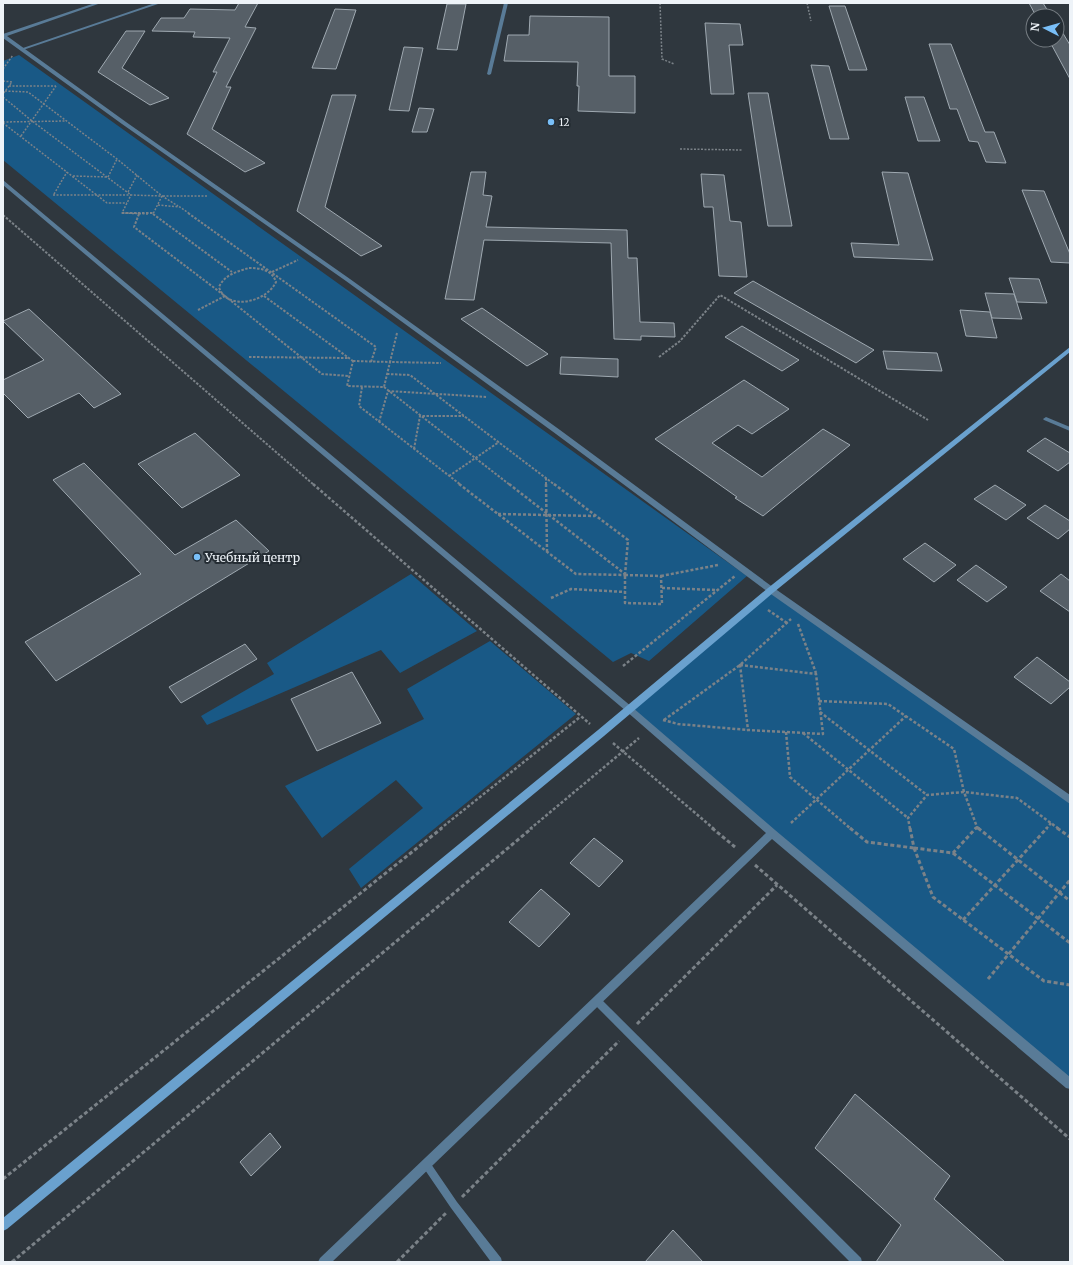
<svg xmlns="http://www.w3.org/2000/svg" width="1073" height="1265" font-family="Merriweather,serif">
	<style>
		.green { fill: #195986 }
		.building { fill: #565f67; stroke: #9fa9b1 }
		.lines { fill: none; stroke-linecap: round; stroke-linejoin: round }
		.path-far3 { stroke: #7b8288; stroke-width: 1.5; stroke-dasharray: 2 1.5; stroke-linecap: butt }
		.path-far2 { stroke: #7b8288; stroke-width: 2; stroke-dasharray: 2.5 1.5; stroke-linecap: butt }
		.path-far1 { stroke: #7b8288; stroke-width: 2.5; stroke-dasharray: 3 2; stroke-linecap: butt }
		.path { stroke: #7b8288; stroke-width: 3; stroke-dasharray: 4 2.5; stroke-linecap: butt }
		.lane { fill: #597b97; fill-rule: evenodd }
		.street { fill: #597b97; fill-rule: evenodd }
		.secondary { fill: #6aa1ce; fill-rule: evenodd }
		.poi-dot { fill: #79bff8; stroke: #252d34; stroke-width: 1.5 }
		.labels { text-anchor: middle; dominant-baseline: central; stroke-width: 4; stroke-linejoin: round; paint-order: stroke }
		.far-poi-label { font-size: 10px; fill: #eef3f8; stroke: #252d34; text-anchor: start }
		.poi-label { font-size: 12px; fill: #eef3f8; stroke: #252d34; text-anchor: start }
	</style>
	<rect width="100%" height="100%" fill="#2f373e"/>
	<g class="green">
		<polygon points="19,55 747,576 649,661 631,653 613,662 3,160 3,61"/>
		<polygon points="411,574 477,631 400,673 381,650 207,725 201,716 274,674 267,663"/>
		<polygon points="771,590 1070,800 1070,1084 629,709"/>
		<polygon points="490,641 576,714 361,888 349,869 423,808 396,780 322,838 285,786 424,719 407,689"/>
	</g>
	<g class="building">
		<polygon points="239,3 258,3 245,27 256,28 226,87 231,87 212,129 265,163 245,172 187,134 217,72 213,72 230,38 193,37 195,32 152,31 161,18 184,18 190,9 235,10"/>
		<polygon points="1029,3 1043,3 1051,16 1036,16"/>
		<polygon points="447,4 466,4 457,50 437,49"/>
		<polygon points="829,6 845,6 867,70 849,70"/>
		<polygon points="335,9 356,10 336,69 312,68"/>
		<polygon points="530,16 609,17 609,76 635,76 635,113 578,111 579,86 577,86 578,62 504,61 508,35 529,35"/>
		<polygon points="705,23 740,24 743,45 729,45 734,94 711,94"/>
		<polygon points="1057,27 1059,30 1061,30 1070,45 1070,79 1049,40 1057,40"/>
		<polygon points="126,31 145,31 122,68 169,98 150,105 98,72"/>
		<polygon points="929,44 951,44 985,132 994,132 1006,163 986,162 978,142 969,141 957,109 950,109"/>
		<polygon points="404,47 423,48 409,111 389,110"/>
		<polygon points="811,65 829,66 849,139 830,139"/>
		<polygon points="748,93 768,93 792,226 768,226"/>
		<polygon points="332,95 356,95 325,207 382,246 361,256 297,211"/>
		<polygon points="905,97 924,97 940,141 918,141"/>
		<polygon points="419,108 434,109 427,132 412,132"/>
		<polygon points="471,172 486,172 483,195 492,196 486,227 627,230 628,258 637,258 640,322 674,323 675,337 641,336 641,340 614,339 611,243 484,240 474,300 445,299"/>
		<polygon points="882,172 908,173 933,260 854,257 851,243 899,245"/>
		<polygon points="701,174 724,175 730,221 741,222 747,277 719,276 713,207 704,207"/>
		<polygon points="1022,190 1044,191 1070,254 1070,263 1051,262"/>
		<polygon points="1009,278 1039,279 1047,303 1017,302"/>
		<polygon points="753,281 874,350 856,363 734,293"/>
		<polygon points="985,293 1014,294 1022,319 992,318"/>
		<polygon points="482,308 548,354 527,366 461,319"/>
		<polygon points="29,309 121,394 94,408 79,393 28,418 3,393 3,380 44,360 3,321"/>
		<polygon points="960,310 990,312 997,338 966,336"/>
		<polygon points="742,326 799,360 782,371 725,337"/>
		<polygon points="883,351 937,353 942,371 887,369"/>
		<polygon points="561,357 618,359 618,377 560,374"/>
		<polygon points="744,380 789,409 752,434 738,425 712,443 762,477 823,429 850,445 763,516 735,498 737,497 655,439"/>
		<polygon points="195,433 240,475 182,508 138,464"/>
		<polygon points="1045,438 1070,453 1070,462 1058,471 1027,451"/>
		<polygon points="84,463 175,555 236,520 269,551 56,681 25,642 141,574 53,480"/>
		<polygon points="995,485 1026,505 1006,520 974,499"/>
		<polygon points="1045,505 1070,521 1070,529 1058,539 1027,518"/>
		<polygon points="925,543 956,565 934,582 903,559"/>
		<polygon points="976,565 1007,587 987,602 957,580"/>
		<polygon points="1061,574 1070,581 1070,612 1040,591"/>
		<polygon points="245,644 257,659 181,703 169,687"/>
		<polygon points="1037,657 1070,682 1070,687 1051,704 1014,677"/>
		<polygon points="352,672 381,723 317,751 291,699"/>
		<polygon points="594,838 623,861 599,887 570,863"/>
		<polygon points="541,889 570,914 539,947 509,922"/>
		<polygon points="855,1094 950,1176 934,1199 1005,1262 876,1262 901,1225 815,1148"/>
		<polygon points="270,1133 281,1147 251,1176 240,1162"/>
		<polygon points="673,1230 703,1262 645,1262"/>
	</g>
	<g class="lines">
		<g class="path-far3">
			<polyline points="660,3 662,59 674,64"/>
			<polyline points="807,3 811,21"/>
			<polyline points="3,69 13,55"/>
			<polyline points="3,81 12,82 3,94"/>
			<polyline points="9,86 56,86"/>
			<polyline points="5,91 28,92 117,159 162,196 178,206"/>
			<polyline points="3,97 32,121 131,195"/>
			<polyline points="3,122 66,121"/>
			<polyline points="3,123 107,203 127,203"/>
			<polyline points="21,136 56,86"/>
			<polyline points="680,149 742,150"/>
			<polyline points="73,176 108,177 117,159"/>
			<polyline points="128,192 137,175"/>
			<polyline points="54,194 67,172"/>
			<polyline points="53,195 131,195"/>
			<polyline points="163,196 208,196"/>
			<polyline points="158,205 180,207 190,214"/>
			<polyline points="148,214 122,213 131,195 162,196 153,214"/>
		</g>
		<g class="path-far2">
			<polyline points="122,213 154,213"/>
			<polyline points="188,213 376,347 371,362"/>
			<polyline points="139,214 134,227 225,296 322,374 349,376"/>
			<polyline points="153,214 232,272"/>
			<polyline points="3,215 314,485"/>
			<path d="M249,268c12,0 23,2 27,14 -10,21 -50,29 -57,5 5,-12 19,-16 30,-19z"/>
			<polyline points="272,272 298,260"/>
			<polyline points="264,296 353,361"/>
			<polyline points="198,310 225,296"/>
			<polyline points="397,333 390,362 441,363"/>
			<polyline points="249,357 349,358"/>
			<polyline points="659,357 680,341 720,295 928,420"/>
			<polygon points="353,361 390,362 384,387 347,386"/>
			<polyline points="387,374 410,375 555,485"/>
			<polyline points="362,387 359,406 461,485"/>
			<polyline points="384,387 510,485"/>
			<polyline points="379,422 388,391 487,397"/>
			<polyline points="414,449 420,416 464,416"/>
			<polyline points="449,476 499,442"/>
			<polyline points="546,478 546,485"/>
		</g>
		<g class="path-far1">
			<polyline points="313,484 590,724"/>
			<polyline points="459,484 576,574 625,575"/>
			<polyline points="509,484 625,574"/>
			<polyline points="546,484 547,551"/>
			<polyline points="554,484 628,540 625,575"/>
			<polyline points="498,514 595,516"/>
			<polygon points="625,575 661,576 662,604 625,603"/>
			<polyline points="661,576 718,565"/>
			<polyline points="662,588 717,590"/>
			<polyline points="551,598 571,589 625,592"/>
			<polyline points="768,610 787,623"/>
			<polyline points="798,624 816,673"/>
			<polygon points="740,665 816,674 823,734 748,730"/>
			<polyline points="623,666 735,576"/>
			<polyline points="819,701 888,704 954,749 964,792 1017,798 1059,829"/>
			<polyline points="820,712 927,795"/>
			<polyline points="663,720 678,724 748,730"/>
			<polyline points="664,720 740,665 791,619"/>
			<polyline points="786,732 790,777 851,829"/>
			<polyline points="803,733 908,818"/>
			<polyline points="613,743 714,829"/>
			<polyline points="791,823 906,716"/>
			<polyline points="977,827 979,829"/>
			<polyline points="440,829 580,717"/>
			<polyline points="530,829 639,738"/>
			<polyline points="910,829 908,818 927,795 964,792 977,827 975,829"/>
			<polyline points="1046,829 1051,823"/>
		</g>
		<g class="path">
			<polyline points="712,828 735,847"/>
			<polyline points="850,828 867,842 914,848"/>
			<polyline points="910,828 914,848"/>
			<polyline points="978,828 1070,901"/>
			<polyline points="1057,828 1070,837"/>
			<polyline points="914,848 953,853 976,828"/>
			<polyline points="914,848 933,897 1044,981 1070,985"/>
			<polyline points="953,853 1070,943"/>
			<polyline points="755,865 1070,1139"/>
			<polyline points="963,920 1047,828"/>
			<polyline points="988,979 1070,880"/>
			<polyline points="637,1024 777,885"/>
			<polyline points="3,1179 442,828"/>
			<polyline points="462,1197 619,1041"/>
			<polyline points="12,1262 532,828"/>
			<polyline points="397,1262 446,1213"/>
		</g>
		<g class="lane">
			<polygon points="155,3 161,3 23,50 20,49"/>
			<polygon points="504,3 508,3 491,74 489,75 487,74"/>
			<polygon points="1046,417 1070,427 1070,431 1044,420 1043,419"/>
			<polygon points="597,997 600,998 861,1258 862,1262 850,1262 594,1004 593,1001 594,998"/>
			<polygon points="426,1159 429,1161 457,1202 501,1258 502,1262 491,1262 451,1208 423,1167 421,1164 423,1161"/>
		</g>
		<g class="street">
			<polygon points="95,3 101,3 7,36 126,122 350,279 560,430 774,588 1070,795 1070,804 768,592 556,434 346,281 122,124 3,38 3,34"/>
			<polygon points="3,180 632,707 775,830 1070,1077 1070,1089 1066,1088 772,839 332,1262 318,1262 320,1258 766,833 626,711 3,185"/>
		</g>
		<polygon class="secondary" points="1070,347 1070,352 774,592 604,736 7,1229 3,1231 3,1218 598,730 768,588"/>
	</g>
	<g class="poi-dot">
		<circle cx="551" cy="122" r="4"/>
		<circle cx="197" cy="557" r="4"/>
	</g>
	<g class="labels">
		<g class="far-poi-label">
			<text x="559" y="122">12</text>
		</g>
		<g class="poi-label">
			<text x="205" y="557">Учебный центр</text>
		</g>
	</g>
	<rect width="1073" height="1265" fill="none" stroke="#eef3f8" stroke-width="8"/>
	<g transform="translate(1045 28) rotate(276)"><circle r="19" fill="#252d34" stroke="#757c82"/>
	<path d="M0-3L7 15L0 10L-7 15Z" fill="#79bff8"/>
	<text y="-6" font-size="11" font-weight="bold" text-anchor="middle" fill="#eef3f8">N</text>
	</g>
</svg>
